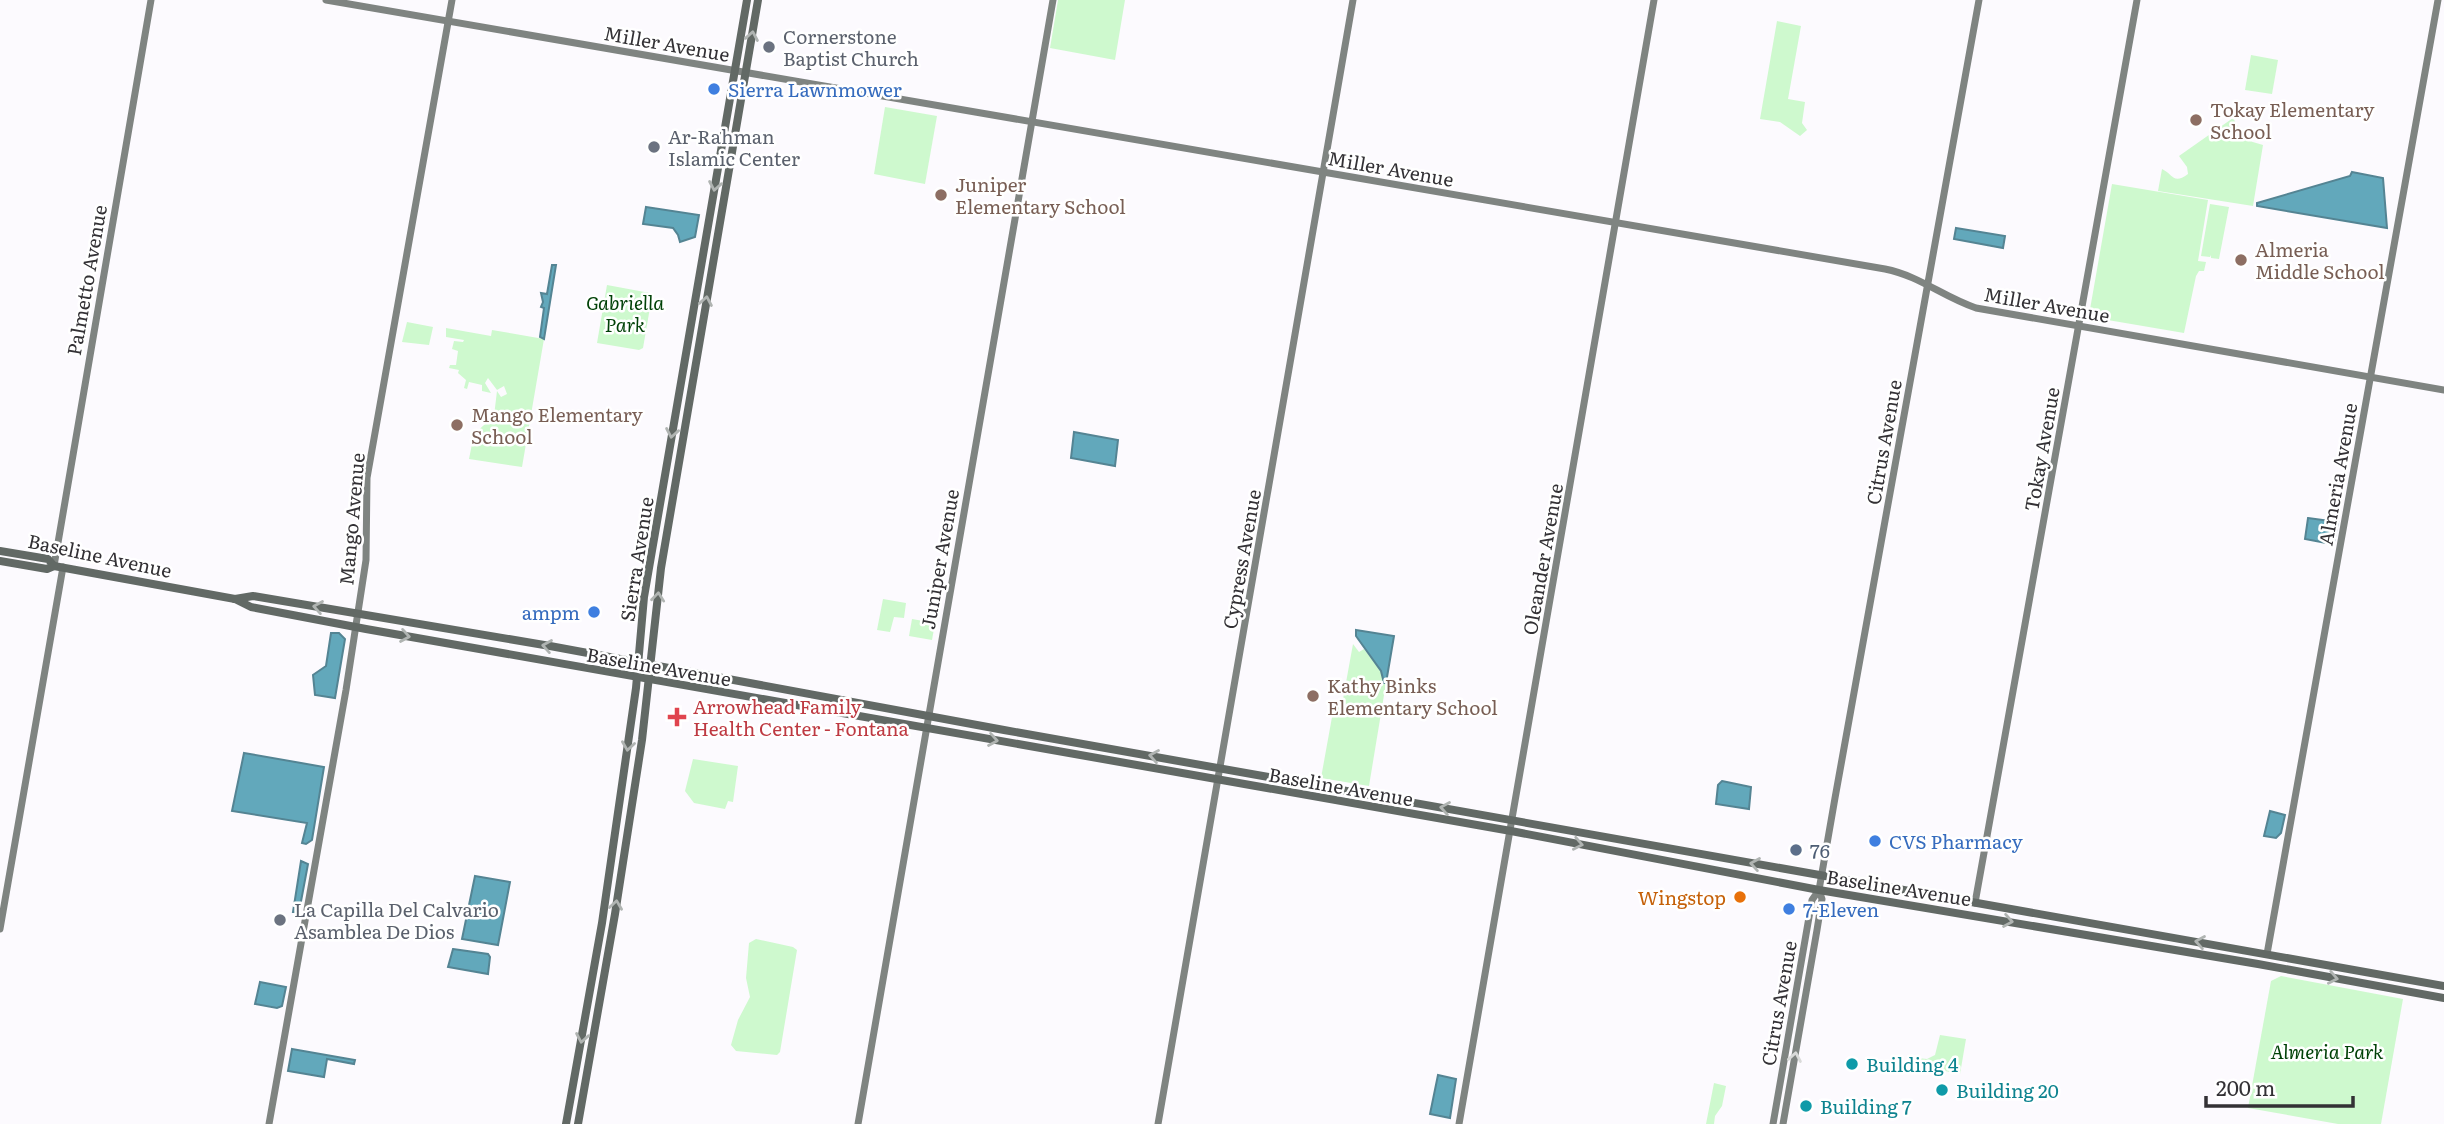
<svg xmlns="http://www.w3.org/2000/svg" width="2444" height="1124" font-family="Literata,serif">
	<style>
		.green { fill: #cef9ce }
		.water { fill: #62a8bb; stroke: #548493; stroke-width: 2 }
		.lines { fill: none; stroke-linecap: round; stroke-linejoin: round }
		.secondary { stroke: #7f8481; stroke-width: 7 }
		.primary { stroke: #626965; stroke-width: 8 }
		.oneway { stroke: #b0b4b2 }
		.oneway2 { stroke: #d9dad9 }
		.worship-dot { fill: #6b7280; stroke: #fff; stroke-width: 2.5 }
		.shop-dot { fill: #3f7fe0; stroke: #fff; stroke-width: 2.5 }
		.education-dot { fill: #8d6e63; stroke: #fff; stroke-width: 2.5 }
		.health-dot { fill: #e0444e; stroke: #fff; stroke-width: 2.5 }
		.service-dot { fill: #5c6f8a; stroke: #fff; stroke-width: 2.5 }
		.food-dot { fill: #e8710a; stroke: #fff; stroke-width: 2.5 }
		.culture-dot { fill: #0f9aa8; stroke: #fff; stroke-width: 2.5 }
		.labels { text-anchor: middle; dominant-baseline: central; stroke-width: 5; stroke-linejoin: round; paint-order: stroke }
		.worship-label { font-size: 19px; fill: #5b616d; stroke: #fff; text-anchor: start }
		.street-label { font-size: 19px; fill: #333135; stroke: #fff }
		.shop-label { font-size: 19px; fill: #366cbe; stroke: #fff; text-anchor: start }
		.education-label { font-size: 19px; fill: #785e54; stroke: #fff; text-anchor: start }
		.park-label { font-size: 19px; font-style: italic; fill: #004107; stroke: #fff }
		.health-label { font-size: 19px; fill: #be3a42; stroke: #fff; text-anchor: start }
		.service-label { font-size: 19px; fill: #4e5e75; stroke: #fff; text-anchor: start }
		.food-label { font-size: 19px; fill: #c56008; stroke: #fff; text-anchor: end }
		.culture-label { font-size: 19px; fill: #0d838f; stroke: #fff; text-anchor: start }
	</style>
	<rect width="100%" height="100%" fill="#fcfafe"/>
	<g class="green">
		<polygon points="1058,0 1125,0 1115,60 1050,48"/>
		<polygon points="1777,21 1801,26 1788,99 1805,102 1802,123 1807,130 1800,136 1780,122 1760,119"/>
		<polygon points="2251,55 2278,60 2272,94 2245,90"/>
		<polygon points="885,107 937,116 925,184 874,174"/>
		<path d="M2233,118l13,22 17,5 -10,61 -95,-15 4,-22c11,5 11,16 26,5l-1,-7 -8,-11z"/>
		<polygon points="2112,184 2208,200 2198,261 2206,262 2204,271 2199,271 2196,276 2184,333 2090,317 2089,315"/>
		<polygon points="2210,204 2229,207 2219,259 2211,258 2211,255 2210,257 2201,256"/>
		<polygon points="607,285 650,293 652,296 643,348 639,350 597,343"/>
		<polygon points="407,322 433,327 429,345 402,342"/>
		<polygon points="446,328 491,336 492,330 544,339 522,467 469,459 474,434 494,416 497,391 501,397 507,394 504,386 497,390 488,378 485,383 491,393 482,391 482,385 469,382 467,389 464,388 466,380 458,373 459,370 449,368 450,365 456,365 458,351 452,349 454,341 463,342 464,340 446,337"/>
		<polygon points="883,599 906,603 904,618 894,617 890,632 877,630"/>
		<polygon points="912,619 935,623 932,640 909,636"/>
		<polygon points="1353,644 1359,652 1364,649 1381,671 1384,683 1386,683 1369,786 1321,778 1334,706 1343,699"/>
		<polygon points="693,759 738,766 733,802 728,801 725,809 694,803 685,791"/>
		<polygon points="756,939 793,947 797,950 780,1052 777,1055 736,1051 731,1045 738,1020 750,997 746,978 749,943"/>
		<polygon points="2281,976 2403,999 2381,1124 2338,1124 2248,1108 2271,981"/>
		<polygon points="1940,1035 1966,1039 1960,1074 1925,1067 1916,1069 1918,1058 1927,1059 1935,1055"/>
		<polygon points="1714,1083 1726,1086 1722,1106 1715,1116 1714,1124 1706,1124"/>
	</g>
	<g class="water">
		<polygon points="2352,172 2383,178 2387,228 2257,206 2257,203 2350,176"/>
		<polygon points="646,207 699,215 695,237 680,242 678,235 673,228 643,224"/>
		<polygon points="1956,228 2005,236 2003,248 1954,239"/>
		<polygon points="552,265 556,265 544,339 540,337 544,308 541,307 543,302 541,293 547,294"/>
		<polygon points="1074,432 1118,440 1115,466 1071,458"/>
		<polygon points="2308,518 2338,522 2334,542 2331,544 2305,539"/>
		<polygon points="1356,630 1394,636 1386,683 1384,683 1381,671 1356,636"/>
		<polygon points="331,633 339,633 345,639 335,698 315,695 313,675 326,666"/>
		<polygon points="244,753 324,767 312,840 306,844 302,843 307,823 232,811"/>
		<polygon points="1722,781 1751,787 1749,809 1716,804 1718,785"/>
		<polygon points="2270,811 2285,815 2281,833 2276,838 2264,836"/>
		<polygon points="301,861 308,864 299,912 293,912"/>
		<polygon points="475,876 510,882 498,945 462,939"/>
		<polygon points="453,949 488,954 490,957 488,974 448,967"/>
		<polygon points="260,982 286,987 282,1006 277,1008 255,1004"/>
		<polygon points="292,1049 355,1060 354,1064 327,1059 324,1077 288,1071"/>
		<polygon points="1438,1075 1456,1079 1450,1118 1430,1114"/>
	</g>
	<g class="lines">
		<g class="secondary">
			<path d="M326,0l1559,269c35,7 58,28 91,39l468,82"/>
			<polyline points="54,566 151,0"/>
			<polyline points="1975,903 2137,0"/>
			<polyline points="0,929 63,567"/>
			<polyline points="2267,954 2438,0"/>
			<polyline points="269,1124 346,690 366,560 367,478 452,0"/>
			<polyline points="858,1124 1053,0"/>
			<polyline points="1158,1124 1353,0"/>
			<polyline points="1459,1124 1654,0"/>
			<polyline points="1773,1124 1812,900 1819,890"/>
			<polyline points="1783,1124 1817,930 1822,899 1819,890 1835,798 1979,0"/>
		</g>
		<g class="primary">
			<polyline points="0,551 48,559 54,566 235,599 251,607 366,629 1511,831 1819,890 2258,964 2444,998"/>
			<polyline points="0,561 47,569 54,566"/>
			<polyline points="235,599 253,596 550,646 1004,730 2444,986"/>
			<polyline points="566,1124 602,923 636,688 644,597 747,0"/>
			<polyline points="578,1124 615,914 642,740 661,568 758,0"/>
		</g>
	</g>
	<defs><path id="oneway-chevron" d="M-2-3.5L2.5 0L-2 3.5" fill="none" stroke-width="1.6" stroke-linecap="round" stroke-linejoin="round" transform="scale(1.75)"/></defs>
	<g class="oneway">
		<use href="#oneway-chevron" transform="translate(752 36) rotate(-80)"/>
		<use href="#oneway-chevron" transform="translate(715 186) rotate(100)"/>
		<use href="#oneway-chevron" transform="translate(706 301) rotate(-80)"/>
		<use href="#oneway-chevron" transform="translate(672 433) rotate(100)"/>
		<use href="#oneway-chevron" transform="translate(658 597) rotate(-84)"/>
		<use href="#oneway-chevron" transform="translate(318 607) rotate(-170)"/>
		<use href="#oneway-chevron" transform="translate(405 636) rotate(10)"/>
		<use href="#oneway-chevron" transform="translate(547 646) rotate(-170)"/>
		<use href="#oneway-chevron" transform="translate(993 740) rotate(10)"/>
		<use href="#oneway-chevron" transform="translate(628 746) rotate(98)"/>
		<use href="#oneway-chevron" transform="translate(1154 756) rotate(-170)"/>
		<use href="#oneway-chevron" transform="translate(1445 808) rotate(-170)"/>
		<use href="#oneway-chevron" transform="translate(1578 844) rotate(11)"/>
		<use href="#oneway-chevron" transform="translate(1755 864) rotate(-170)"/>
		<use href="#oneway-chevron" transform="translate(616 905) rotate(-82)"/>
		<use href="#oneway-chevron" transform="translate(2008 921) rotate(10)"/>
		<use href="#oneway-chevron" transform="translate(2200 942) rotate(-170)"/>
		<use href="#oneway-chevron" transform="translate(2333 978) rotate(11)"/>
		<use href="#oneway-chevron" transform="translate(582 1038) rotate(100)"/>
	</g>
	<use class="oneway2" href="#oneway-chevron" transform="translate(1795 1057) rotate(-80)"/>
	<g class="worship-dot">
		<circle cx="769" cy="47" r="7"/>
		<circle cx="654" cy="147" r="7"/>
		<circle cx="280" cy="920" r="7"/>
	</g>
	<g class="shop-dot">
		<circle cx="714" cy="89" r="7"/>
		<circle cx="594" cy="612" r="7"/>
		<circle cx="1875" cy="841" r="7"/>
		<circle cx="1789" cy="909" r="7"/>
	</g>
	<g class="education-dot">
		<circle cx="2196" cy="120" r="7"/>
		<circle cx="941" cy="195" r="7"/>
		<circle cx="2241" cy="260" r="7"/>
		<circle cx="457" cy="425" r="7"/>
		<circle cx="1313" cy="696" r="7"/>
	</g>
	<path class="health-dot" d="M673.5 706.5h7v7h7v7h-7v7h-7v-7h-7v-7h7z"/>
	<circle class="service-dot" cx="1796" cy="850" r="7"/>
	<circle class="food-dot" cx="1740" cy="897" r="7"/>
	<g class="culture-dot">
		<circle cx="1852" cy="1064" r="7"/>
		<circle cx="1942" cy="1090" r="7"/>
		<circle cx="1806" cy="1106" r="7"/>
	</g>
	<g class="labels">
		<g class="worship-label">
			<text x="783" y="36">Cornerstone<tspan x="783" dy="22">Baptist Church</tspan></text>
			<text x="668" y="136">Ar-Rahman<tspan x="668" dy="22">Islamic Center</tspan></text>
			<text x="294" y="909">La Capilla Del Calvario<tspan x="294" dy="22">Asamblea De Dios</tspan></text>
		</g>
		<g class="street-label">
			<text transform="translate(667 43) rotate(10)">Miller Avenue</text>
			<text transform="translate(1391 168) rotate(10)">Miller Avenue</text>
			<text transform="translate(86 280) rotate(-80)">Palmetto Avenue</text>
			<text transform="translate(2047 304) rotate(10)">Miller Avenue</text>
			<text transform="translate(1883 442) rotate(-80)">Citrus Avenue</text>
			<text transform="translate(2041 449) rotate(-80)">Tokay Avenue</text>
			<text transform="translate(2337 474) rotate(-80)">Almeria Avenue</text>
			<text transform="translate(351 519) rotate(-85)">Mango Avenue</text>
			<text transform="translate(100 555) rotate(12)">Baseline Avenue</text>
			<text transform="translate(636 559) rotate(-81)">Sierra Avenue</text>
			<text transform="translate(939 559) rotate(-80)">Juniper Avenue</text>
			<text transform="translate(1241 559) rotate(-80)">Cypress Avenue</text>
			<text transform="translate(1542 559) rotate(-80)">Oleander Avenue</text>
			<text transform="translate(659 666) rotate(10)">Baseline Avenue</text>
			<text transform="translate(1341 786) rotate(10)">Baseline Avenue</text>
			<text transform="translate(1899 887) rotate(9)">Baseline Avenue</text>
			<text transform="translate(1778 1003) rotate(-80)">Citrus Avenue</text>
		</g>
		<g class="shop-label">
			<text x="728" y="89">Sierra Lawnmower</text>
			<text x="580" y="612" text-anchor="end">ampm</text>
			<text x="1889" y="841">CVS Pharmacy</text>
			<text x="1803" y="909">7-Eleven</text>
		</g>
		<g class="education-label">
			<text x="2210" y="109">Tokay Elementary<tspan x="2210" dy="22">School</tspan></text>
			<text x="955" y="184">Juniper<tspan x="955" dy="22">Elementary School</tspan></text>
			<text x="2255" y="249">Almeria<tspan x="2255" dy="22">Middle School</tspan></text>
			<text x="471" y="414">Mango Elementary<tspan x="471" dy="22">School</tspan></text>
			<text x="1327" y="685">Kathy Binks<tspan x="1327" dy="22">Elementary School</tspan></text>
		</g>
		<g class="park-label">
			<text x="625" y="302">Gabriella<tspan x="625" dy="22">Park</tspan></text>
			<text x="2327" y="1051">Almeria Park</text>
		</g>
		<g class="health-label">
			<text x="693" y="706">Arrowhead Family<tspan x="693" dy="22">Health Center - Fontana</tspan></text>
		</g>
		<g class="service-label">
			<text x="1810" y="850">76</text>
		</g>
		<g class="food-label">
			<text x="1726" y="897">Wingstop</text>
		</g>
		<g class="culture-label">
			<text x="1866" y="1064">Building 4</text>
			<text x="1956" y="1090">Building 20</text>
			<text x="1820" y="1106">Building 7</text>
		</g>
	</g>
	<path d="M2206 1096v10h147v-10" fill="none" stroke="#333135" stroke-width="3.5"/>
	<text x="2216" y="1096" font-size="21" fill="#333135" stroke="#ffffff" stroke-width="5" paint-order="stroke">200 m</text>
</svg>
